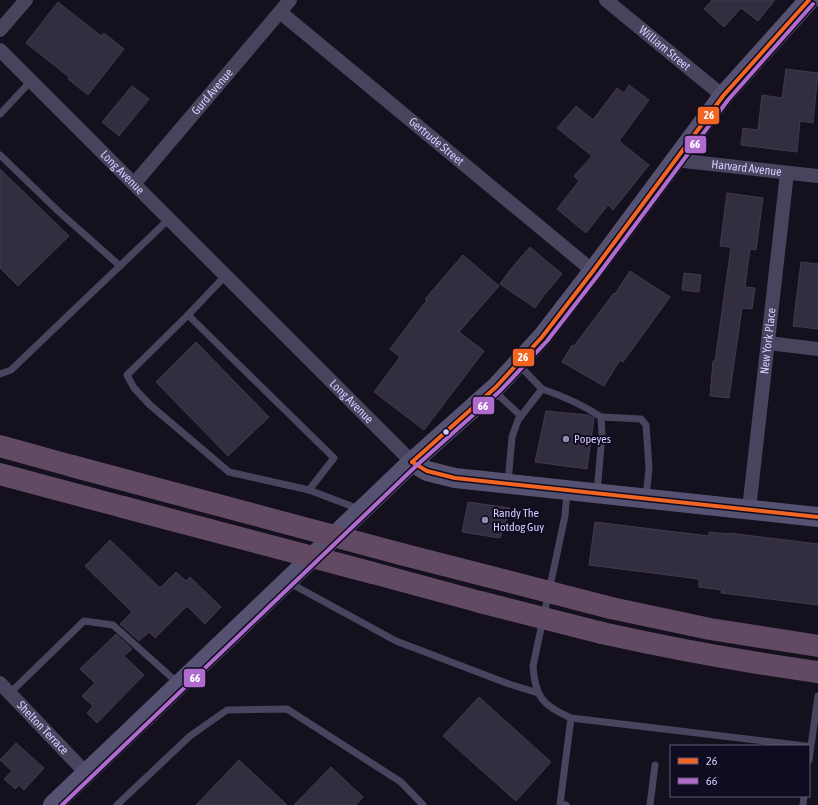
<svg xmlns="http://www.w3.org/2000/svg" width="818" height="805" font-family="'Asap Condensed',sans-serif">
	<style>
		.building { fill: #322e3f; stroke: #413952 }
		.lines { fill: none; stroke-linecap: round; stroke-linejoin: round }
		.lane { stroke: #47445e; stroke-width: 7 }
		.street { stroke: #47445e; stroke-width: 14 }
		.secondary { stroke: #555171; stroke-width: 20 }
		.highway { stroke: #624a64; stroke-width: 22 }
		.highway-bridge { stroke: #624a64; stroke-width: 22 }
		.bus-1-casing { stroke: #110b22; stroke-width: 7 }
		.bus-2-casing { stroke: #110b22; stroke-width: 7 }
		.bus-1 { stroke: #f26522; stroke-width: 4 }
		.bus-2 { stroke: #b06ccc; stroke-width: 4 }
		.bus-dot { fill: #d7ccff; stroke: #110b22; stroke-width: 1.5 }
		.poi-dot { fill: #938ab0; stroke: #110b22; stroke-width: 1.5 }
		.labels { text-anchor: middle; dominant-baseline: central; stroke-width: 4; stroke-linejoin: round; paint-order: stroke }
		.street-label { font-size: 12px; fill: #d7ccff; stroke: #110b22 }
		.poi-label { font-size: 12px; fill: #d7ccff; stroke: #110b22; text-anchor: start }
		.line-badge { stroke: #110b22; stroke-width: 1.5 }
		.badge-label { font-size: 11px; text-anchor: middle; font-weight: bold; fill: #fff }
	</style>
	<rect width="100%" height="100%" fill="#14101d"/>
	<g class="building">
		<polygon points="712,0 775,0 758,21 741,8 724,27 704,9"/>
		<polygon points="58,2 101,36 104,33 124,49 88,95 68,79 69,77 26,43"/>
		<polygon points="786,69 818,73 813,123 800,121 797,152 741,145 743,128 758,130 762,95 782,98"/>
		<polygon points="629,85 649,100 619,141 649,165 613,210 608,205 586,233 557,209 579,181 574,176 592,156 557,128 576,106 593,120 617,88 624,93"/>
		<polygon points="132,86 149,99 119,136 102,122"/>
		<polygon points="0,169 69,236 18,286 0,268"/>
		<polygon points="727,193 763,198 756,250 750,249 745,287 755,288 752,309 742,308 729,398 710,396 713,361 715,361 731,247 720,246"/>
		<polygon points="530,247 562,274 544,295 535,308 500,284 510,270"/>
		<polygon points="463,255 499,286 459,332 484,351 424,430 374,392 400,357 390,349 427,300 425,299"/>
		<polygon points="801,262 818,264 818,329 793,326"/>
		<polygon points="630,271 670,297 623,362 620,360 604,386 562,362 572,345 574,346 614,293 615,294"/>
		<polygon points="684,273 701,275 699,292 682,290"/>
		<polygon points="196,342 269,417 228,456 156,382"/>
		<polygon points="546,411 588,415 594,418 587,469 535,462"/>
		<polygon points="468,502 510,508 500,538 462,532"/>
		<polygon points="595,522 709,536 709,532 729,534 729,533 818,544 818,605 721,593 722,590 699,587 699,579 589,565"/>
		<polygon points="110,540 160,588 176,572 186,581 190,577 221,607 205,624 187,606 155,638 149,632 139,641 120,624 132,612 85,566"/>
		<polygon points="116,634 132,649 124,656 144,675 97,723 87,713 93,706 82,696 95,683 80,669"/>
		<polygon points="479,697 551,762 516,801 443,736"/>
		<polygon points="16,743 44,768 24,790 19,785 15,789 4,779 12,771 0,760"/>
		<polygon points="239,760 287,805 196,805"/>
		<polygon points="331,767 363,797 356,805 294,805"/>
	</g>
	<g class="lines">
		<g class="lane">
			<polyline points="0,114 31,81"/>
			<polyline points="0,155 57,210 120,266"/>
			<polyline points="226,275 188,315 334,458 309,490"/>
			<polyline points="188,315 127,375 134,388 150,405 229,472 309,490 359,509"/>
			<polyline points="0,374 11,370 169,219"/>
			<path d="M542,389c21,7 41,16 59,28l1,18 -5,57"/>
			<polyline points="493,390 521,416"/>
			<polyline points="601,417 641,419 646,425 649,468 646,497"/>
			<polyline points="508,483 512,437 518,420 542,389 518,364"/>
			<path d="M567,491l-2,25 -32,150c2,31 10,40 38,52l235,28"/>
			<polyline points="288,582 396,641 509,684 538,693"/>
			<polyline points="10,693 84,621 113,625 179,684"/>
			<polyline points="809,760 818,696"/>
			<polyline points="117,805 190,736 227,710 287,709 401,782 423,805"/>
			<polyline points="566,805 560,804 571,718"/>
			<polyline points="650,805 655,765"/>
			<polyline points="803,805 804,796"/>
		</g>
		<g class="street">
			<path id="s1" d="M606,0l117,96"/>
			<path id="s2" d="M280,12l313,259"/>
			<polyline points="0,30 26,0"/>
			<path id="s3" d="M0,50l412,412"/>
			<path id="s4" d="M675,160l143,16"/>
			<path id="s5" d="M134,184l156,-184"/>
			<polyline points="768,343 818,349"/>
			<path id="s6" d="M749,509l38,-336"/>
			<path id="s7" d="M0,683l86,90"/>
		</g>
		<g class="secondary">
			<polyline points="412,462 427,471 455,478 818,517"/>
			<polyline points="53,805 412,462 496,387 542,337 593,271 723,96 809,0"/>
		</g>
		<g class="highway">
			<polyline points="0,446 72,466"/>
			<polyline points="0,474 123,507"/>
			<polyline points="401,554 487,576"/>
			<polyline points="373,573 480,602"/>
			<polyline points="611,608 710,629 818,646"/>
			<path d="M602,633c72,16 143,29 216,39"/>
		</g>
		<g class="highway-bridge">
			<polyline points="72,466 401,554"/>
			<polyline points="123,507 373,573"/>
			<polyline points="487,576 611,608"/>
			<polyline points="480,602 602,633"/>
		</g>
		<defs>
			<g id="bus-1">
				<polyline points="412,462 496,387 542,337 593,271 723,96 809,0"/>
				<polyline points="412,462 427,471 455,478 818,517"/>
			</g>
			<polyline id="bus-2" points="62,805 416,466 500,391 547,341 598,275 728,100 813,4"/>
		</defs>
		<use href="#bus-1" class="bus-1-casing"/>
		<use href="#bus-2" class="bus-2-casing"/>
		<use href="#bus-1" class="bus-1"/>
		<use href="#bus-2" class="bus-2"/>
	</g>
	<circle class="bus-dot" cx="446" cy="432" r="3.5"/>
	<g class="poi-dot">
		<circle cx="566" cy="439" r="4"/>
		<circle cx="485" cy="520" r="4"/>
	</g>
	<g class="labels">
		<g class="street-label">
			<text stroke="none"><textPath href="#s1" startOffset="76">William Street</textPath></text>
			<text stroke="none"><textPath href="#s5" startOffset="121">Gurd Avenue</textPath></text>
			<text stroke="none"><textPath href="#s2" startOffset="203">Gertrude Street</textPath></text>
			<text stroke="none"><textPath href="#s4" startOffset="72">Harvard Avenue</textPath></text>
			<text stroke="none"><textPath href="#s3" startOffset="173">Long Avenue</textPath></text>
			<text stroke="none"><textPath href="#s6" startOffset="169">New York Place</textPath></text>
			<text stroke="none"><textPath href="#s3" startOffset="497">Long Avenue</textPath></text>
			<text stroke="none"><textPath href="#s7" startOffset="62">Shelton Terrace</textPath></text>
		</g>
		<g class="poi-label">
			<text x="574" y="439">Popeyes</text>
			<text x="493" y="513">Randy The<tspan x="493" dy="14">Hotdog Guy</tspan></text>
		</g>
	</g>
	<g class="line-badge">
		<rect x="697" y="106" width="23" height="19" rx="4" fill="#f26522"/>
		<rect x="684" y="135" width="23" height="19" rx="4" fill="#b06ccc"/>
		<rect x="512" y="348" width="23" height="19" rx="4" fill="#f26522"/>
		<rect x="472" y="396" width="23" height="19" rx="4" fill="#b06ccc"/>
		<rect x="183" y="668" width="23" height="20" rx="4" fill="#b06ccc"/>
	</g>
	<g class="badge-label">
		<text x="709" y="119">26</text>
		<text x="695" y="148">66</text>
		<text x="523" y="361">26</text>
		<text x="483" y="410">66</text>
		<text x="195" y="682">66</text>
	</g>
	<rect x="670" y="745" width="140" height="52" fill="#110b22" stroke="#60587a"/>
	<rect x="678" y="758" width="20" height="6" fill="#f26522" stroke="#60587a"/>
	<text x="706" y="765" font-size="12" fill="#d7ccff">26</text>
	<rect x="678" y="778" width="20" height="6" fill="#b06ccc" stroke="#60587a"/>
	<text x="706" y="785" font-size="12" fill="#d7ccff">66</text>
</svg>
